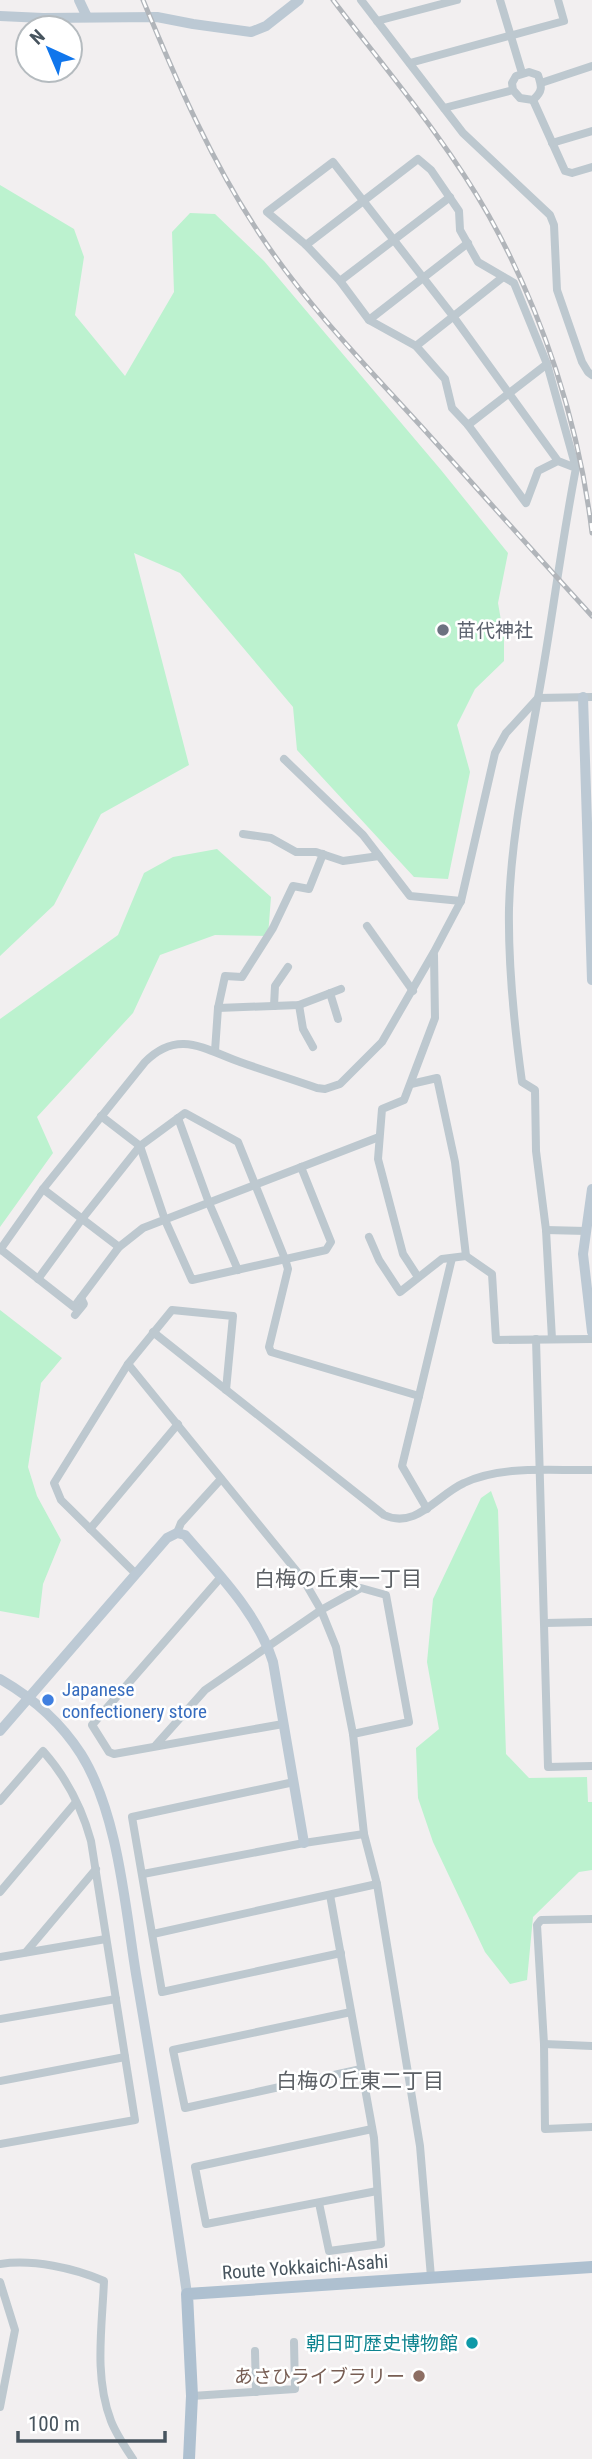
<svg xmlns="http://www.w3.org/2000/svg" width="592" height="2459" font-family="'Roboto Condensed','Noto Sans JP',sans-serif">
	<style>
		.green { fill: #bcf2cf }
		.lines { fill: none; stroke-linecap: round; stroke-linejoin: round }
		.street { stroke: #bdc8cf; stroke-width: 8 }
		.secondary { stroke: #bcc9d4; stroke-width: 10 }
		.primary { stroke: #aec0d0; stroke-width: 12 }
		.rail-casing { stroke: #b1b5ba; stroke-width: 5 }
		.rail { stroke: #fff; stroke-width: 2.5; stroke-dasharray: 8; stroke-linecap: butt }
		.worship-dot { fill: #6b7280; stroke: #fff; stroke-width: 2.5 }
		.shop-dot { fill: #3f7fe0; stroke: #fff; stroke-width: 2.5 }
		.culture-dot { fill: #0f9aa8; stroke: #fff; stroke-width: 2.5 }
		.education-dot { fill: #8d6e63; stroke: #fff; stroke-width: 2.5 }
		.labels { text-anchor: middle; dominant-baseline: central; stroke-width: 5; stroke-linejoin: round; paint-order: stroke }
		.worship-label { font-size: 19px; fill: #5b616d; stroke: #fff; text-anchor: start }
		.shop-label { font-size: 19px; fill: #366cbe; stroke: #fff; text-anchor: start }
		.street-label { font-size: 19px; fill: #47545e; stroke: #fff }
		.culture-label { font-size: 19px; fill: #0d838f; stroke: #fff; text-anchor: end }
		.education-label { font-size: 19px; fill: #785e54; stroke: #fff; text-anchor: end }
		.neighbourhood-label { font-size: 21px; fill: #5c6065; stroke: #fff }
	</style>
	<rect width="100%" height="100%" fill="#f2eff0"/>
	<g class="green">
		<polygon points="0,185 74,229 84,257 75,315 125,376 174,292 172,232 190,213 215,214 264,261 441,470 508,553 498,603 504,638 504,661 475,689 457,725 470,772 448,879 414,877 297,750 293,707 180,573 134,553 189,765 101,814 54,905 0,956"/>
		<polygon points="217,849 271,897 268,936 215,935 160,955 133,1013 37,1117 53,1153 0,1227 0,1019 118,935 144,873 173,857"/>
		<polygon points="0,1310 62,1358 41,1383 28,1467 37,1496 61,1540 43,1584 39,1618 0,1611"/>
		<polygon points="491,1491 498,1510 506,1754 529,1778 587,1777 588,1802 592,1802 592,1870 579,1872 533,1917 527,1980 510,1984 485,1952 433,1842 418,1798 416,1748 439,1729 427,1662 433,1599 481,1498"/>
	</g>
	<g class="lines">
		<g class="street">
			<polyline points="361,0 463,133 550,215 554,225 557,290 582,362 588,372 592,375"/>
			<polyline points="500,0 522,73"/>
			<polyline points="377,21 457,0"/>
			<polyline points="410,63 564,21 558,0"/>
			<polyline points="541,83 592,66"/>
			<polyline points="533,100 565,171 572,173 592,167"/>
			<path d="M444,108l69,-18 7,8 13,2c10,-9 9,-13 5,-25l-9,-3 -13,4 -4,7 1,7"/>
			<polyline points="552,143 592,131"/>
			<polyline points="306,245 418,159 431,170 459,211 460,230 478,262 514,283 547,364 576,468"/>
			<polyline points="340,281 450,197"/>
			<polyline points="369,320 468,243"/>
			<polyline points="416,346 503,277"/>
			<polyline points="468,425 547,364"/>
			<polyline points="284,759 363,835 410,896 461,901"/>
			<polyline points="243,834 271,838 296,852 316,852 343,861 379,856"/>
			<polyline points="367,926 413,991"/>
			<polyline points="330,993 338,1019"/>
			<polyline points="299,1005 303,1029 313,1047"/>
			<polyline points="274,1006 275,986 288,967"/>
			<polyline points="218,1008 299,1005 341,989"/>
			<polyline points="215,1051 218,1008 225,976 242,977 273,928 293,886 309,889 323,854"/>
			<polyline points="411,1084 437,1078 455,1162 466,1256"/>
			<polyline points="101,1116 140,1146 165,1220 192,1280 326,1250 331,1242 301,1167"/>
			<polyline points="178,1118 209,1203 238,1270"/>
			<polyline points="43,1189 119,1247"/>
			<polyline points="546,1230 586,1231"/>
			<polyline points="369,1237 379,1260 400,1292 442,1259 466,1256 492,1274 496,1340 592,1339"/>
			<polyline points="0,1249 74,1307 119,1247 143,1228 379,1137"/>
			<path d="M0,1250l43,-61 102,-127c33,-33 59,-13 95,0 25,9 51,17 77,26l8,1 15,-5 42,-42 52,-90 27,-51 34,-148 11,-20 32,-35 54,-1"/>
			<polyline points="418,1277 403,1254 378,1159 382,1109 404,1100 435,1018 434,955"/>
			<polyline points="38,1279 82,1219 140,1146 185,1113 238,1142 285,1259 288,1269 269,1347 271,1352 419,1396 452,1258"/>
			<polyline points="75,1315 84,1304 81,1298"/>
			<path d="M153,1332l231,183c32,15 53,-20 80,-32 38,-18 87,-12 128,-13"/>
			<polyline points="536,1339 548,1767 592,1766"/>
			<path d="M552,1339l-6,-109 -10,-79 -1,-61 -13,-8c-8,-58 -14,-116 -13,-174 2,-71 17,-141 29,-210 14,-76 23,-153 38,-230l-18,-7 -105,-145 -120,-154 -66,50 39,33 34,36 29,39 47,26 29,33 7,29 16,17 58,78 12,-32 20,-10"/>
			<polyline points="128,1364 303,1579 321,1610 336,1647 353,1734 364,1834 377,1884 420,2146 431,2277"/>
			<polyline points="419,1396 402,1466 427,1509"/>
			<polyline points="90,1529 178,1424"/>
			<polyline points="177,1533 181,1523 221,1479"/>
			<polyline points="136,1574 61,1500 54,1483 128,1364 172,1310 233,1316 226,1390"/>
			<polyline points="221,1577 92,1725 109,1752 114,1754 283,1724"/>
			<polyline points="545,1623 592,1622"/>
			<polyline points="156,1745 205,1690 321,1610 361,1588 386,1595 409,1722 353,1734"/>
			<polyline points="294,1782 132,1817 162,1992 341,1953"/>
			<path d="M0,1801l43,-50c23,26 39,57 48,90l44,279 -135,24"/>
			<polyline points="143,1874 304,1843 364,1834"/>
			<polyline points="0,1892 76,1802"/>
			<polyline points="592,1919 541,1920 537,1925 544,2044 545,2129 592,2127"/>
			<polyline points="153,1934 377,1884"/>
			<polyline points="26,1952 96,1869"/>
			<polyline points="0,1957 106,1939"/>
			<polyline points="351,2012 173,2050 185,2108 361,2069"/>
			<polyline points="0,2019 116,1999"/>
			<polyline points="544,2044 592,2046"/>
			<polyline points="0,2081 125,2057"/>
			<polyline points="372,2129 195,2167 206,2224 377,2191"/>
			<polyline points="319,2203 329,2251 381,2244 374,2138 330,1895"/>
			<path d="M0,2264c33,-5 74,4 104,17 -2,47 -10,96 7,140 5,13 14,26 22,38"/>
			<polyline points="0,2282 15,2330 0,2407"/>
			<polyline points="255,2351 256,2392"/>
			<polyline points="192,2396 295,2389 294,2342"/>
		</g>
		<g class="secondary">
			<polyline points="79,0 87,17"/>
			<polyline points="0,16 43,18 157,17 193,24 251,32 266,26 299,0"/>
			<polyline points="583,697 592,980"/>
			<polyline points="592,1189 583,1254 592,1332"/>
			<path d="M0,1679c33,19 60,42 81,75 37,59 44,152 55,220 18,106 36,213 51,320"/>
			<path d="M0,1731l167,-193 10,-5 8,2c33,39 72,77 88,127l31,181"/>
		</g>
		<polyline class="primary" points="189,2459 192,2396 187,2294 592,2267"/>
		<defs>
			<g id="rail">
				<path d="M143,0c34,82 69,163 118,236 48,72 110,135 168,199 54,60 108,121 163,181"/>
				<path d="M333,0c53,70 112,138 156,216 54,97 90,207 103,317"/>
			</g>
		</defs>
		<use href="#rail" class="rail-casing"/>
		<use href="#rail" class="rail"/>
	</g>
	<circle class="worship-dot" cx="443" cy="630" r="7"/>
	<circle class="shop-dot" cx="48" cy="1700" r="7"/>
	<circle class="culture-dot" cx="472" cy="2343" r="7"/>
	<circle class="education-dot" cx="419" cy="2376" r="7"/>
	<g class="labels">
		<g class="worship-label">
			<text x="457" y="630">苗代神社</text>
		</g>
		<g class="shop-label">
			<text x="62" y="1689">Japanese<tspan x="62" dy="22">confectionery store</tspan></text>
		</g>
		<g class="street-label">
			<text transform="translate(305 2267) rotate(-4)">Route Yokkaichi-Asahi</text>
		</g>
		<g class="culture-label">
			<text x="458" y="2343">朝日町歴史博物館</text>
		</g>
		<g class="education-label">
			<text x="405" y="2376">あさひライブラリー</text>
		</g>
		<g class="neighbourhood-label">
			<text x="338" y="1579">白梅の丘東一丁目</text>
			<text x="360" y="2081">白梅の丘東二丁目</text>
		</g>
	</g>
	<g transform="translate(49 49) rotate(316)"><circle r="33" fill="#ffffff" stroke="#b5bbbf" stroke-width="2"/>
	<path d="M0-5L12 26L0 18L-12 26Z" fill="#1076ec"/>
	<text y="-10" font-size="19" font-weight="bold" text-anchor="middle" fill="#47545e">N</text>
	</g>
	<path d="M18 2431v10h147v-10" fill="none" stroke="#47545e" stroke-width="3.5"/>
	<text x="28" y="2431" font-size="21" fill="#47545e" stroke="#ffffff" stroke-width="5" paint-order="stroke">100 m</text>
</svg>
